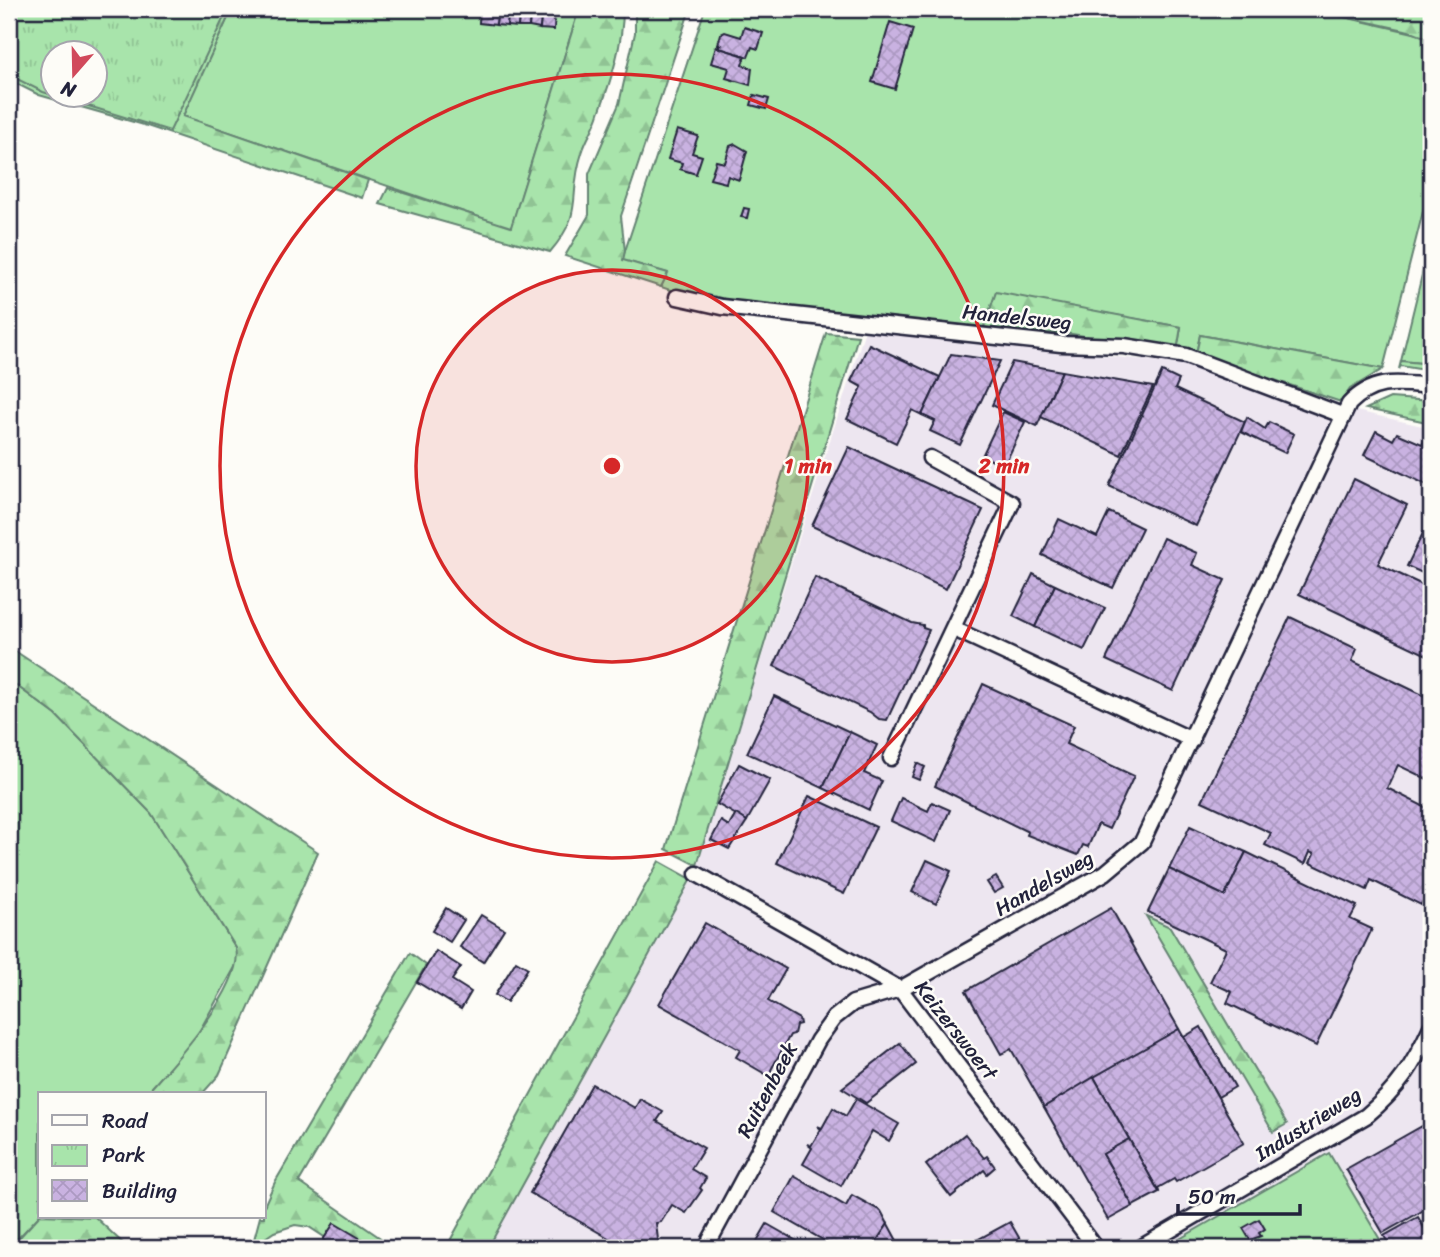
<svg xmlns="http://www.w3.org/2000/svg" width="1440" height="1257" font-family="Sriracha,sans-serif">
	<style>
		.built { fill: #ede6f0 }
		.grass { fill: #a8e4ab; stroke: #658373; stroke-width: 2 }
		.forest { fill: url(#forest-firs); stroke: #658373; stroke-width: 2; fill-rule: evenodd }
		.park { fill: url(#park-tufts); stroke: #658373; stroke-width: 2; fill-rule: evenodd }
		.building { fill: url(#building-cross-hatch); stroke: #22223b; stroke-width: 2 }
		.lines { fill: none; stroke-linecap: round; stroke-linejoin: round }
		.minor-casing { stroke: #22223b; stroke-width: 19 }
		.minor { stroke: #fdfcf7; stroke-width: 14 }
		.ring { fill: none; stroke: #d62828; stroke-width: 3.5 }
		.labels { text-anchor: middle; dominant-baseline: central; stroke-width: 5; stroke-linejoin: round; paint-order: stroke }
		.street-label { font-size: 21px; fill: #22223b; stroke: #fdfcf7 }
		.centre { fill: #d62828; stroke: #fdfcf7; stroke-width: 3.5 }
		.ring-label { font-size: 21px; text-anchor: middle; font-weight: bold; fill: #d62828; stroke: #fdfcf7; stroke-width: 5; stroke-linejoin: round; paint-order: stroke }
	</style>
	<defs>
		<pattern id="forest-firs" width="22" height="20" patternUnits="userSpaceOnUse" patternTransform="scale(1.75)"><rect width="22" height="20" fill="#a8e4ab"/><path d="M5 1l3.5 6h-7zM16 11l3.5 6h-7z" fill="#90c394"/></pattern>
		<pattern id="park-tufts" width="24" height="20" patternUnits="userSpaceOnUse" patternTransform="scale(1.75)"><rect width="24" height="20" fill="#a8e4ab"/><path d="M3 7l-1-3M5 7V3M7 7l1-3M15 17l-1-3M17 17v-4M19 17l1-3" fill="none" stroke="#90c394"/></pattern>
		<pattern id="building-cross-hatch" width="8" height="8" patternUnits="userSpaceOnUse" patternTransform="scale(1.75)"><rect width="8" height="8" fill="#c9b2e1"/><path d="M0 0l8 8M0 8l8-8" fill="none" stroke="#ac99c2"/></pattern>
	</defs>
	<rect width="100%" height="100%" fill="#fdfcf7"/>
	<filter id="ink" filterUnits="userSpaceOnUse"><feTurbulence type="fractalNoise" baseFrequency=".0143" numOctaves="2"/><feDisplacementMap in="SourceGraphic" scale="14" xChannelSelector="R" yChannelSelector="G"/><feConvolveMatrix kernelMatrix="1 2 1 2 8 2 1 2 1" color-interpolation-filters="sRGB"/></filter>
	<g filter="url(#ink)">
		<polygon class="built" points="865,330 1192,365 1330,405 1431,428 1431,1248 489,1248 696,865"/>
		<g class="grass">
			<polygon points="232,9 579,9 511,228 182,116"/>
			<polygon points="705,9 1309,9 1431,37 1431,180 1383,369 1200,335 1196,354 1177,351 1181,327 996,293 983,330 738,303 682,294 661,287 667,273 622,260"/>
			<polygon points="1431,238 1431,364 1401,361"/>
			<polygon points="9,680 56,715 151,813 236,948 239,960 195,1039 146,1094 40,1094 40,1215 9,1248"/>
			<polygon points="1329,1153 1385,1248 1366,1248 1361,1239 1344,1248 1164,1248"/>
		</g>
		<g class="forest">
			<path d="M9,9h223l-49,107 185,64 -6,18 -218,-73 -105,-30 -22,-11 -8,-12zM52,52h42v42h-42z"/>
			<path d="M579,9h44c0,35 -12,71 -24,104 -4,14 -13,26 -17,40 -15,45 4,57 -32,99l-170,-48 8,-16 123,39z"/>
			<polygon points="635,9 690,9 621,216 625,251 623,260 668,273 661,287 565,256 589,215 589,174 619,104 635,33"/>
			<path d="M1309,9h122v28c-10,1 -16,-5 -26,-7 -32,-7 -64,-14 -96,-21z"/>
			<polygon points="996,292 1181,327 1177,351 1072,334 983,330"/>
			<polygon points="826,333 858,336 697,865 666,849"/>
			<polygon points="1200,335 1383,369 1350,389 1341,402 1196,354"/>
			<polygon points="1401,361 1431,364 1431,371 1401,366 1399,369"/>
			<polygon points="1390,398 1431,401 1431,423 1366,409"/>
			<path d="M9,647l309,205 -99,223 -17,19h-56c26,-29 99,-108 90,-146l-85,-135 -95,-98 -47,-35z"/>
			<polygon points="659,861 691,879 488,1248 446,1248"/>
			<polygon points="1146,916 1170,927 1287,1124 1273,1132"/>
			<polygon points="410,953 426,965 299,1182 395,1248 341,1248 309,1227 295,1225 274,1232 252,1247 260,1217 264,1217 264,1206 275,1182"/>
			<polygon points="40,1215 95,1217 128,1248 10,1248"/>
		</g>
		<path class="park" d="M9,9h219l-58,122 -127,-39 -34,-17zM52,52h42v42h-42z"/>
		<g class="building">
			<polygon points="480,9 498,9 496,25 479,23"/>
			<polygon points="498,9 509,9 507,26 496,25"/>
			<polygon points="509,9 520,9 518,27 507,26"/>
			<polygon points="520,9 531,9 529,27 518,27"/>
			<polygon points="531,9 542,9 540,29 529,27"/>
			<polygon points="542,9 555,9 554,30 540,29"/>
			<polygon points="890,22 913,29 895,89 872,82"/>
			<polygon points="744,27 763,33 758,49 752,47 748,57 716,47 721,45 718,44 721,34 725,32 741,37"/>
			<polygon points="716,47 745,56 742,65 752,68 750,85 726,78 729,68 711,63"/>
			<polygon points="754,95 769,99 766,109 751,105"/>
			<polygon points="677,130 698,136 692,153 702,156 696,174 680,169 682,163 668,159"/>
			<polygon points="735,144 747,151 739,180 728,176 726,183 710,179 716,161 725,163 730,146"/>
			<polygon points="744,208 749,209 747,218 741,217"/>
			<polygon points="869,344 940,377 922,415 912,410 896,443 847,419 862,387 851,381"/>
			<polygon points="951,354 1000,361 960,445 930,431 935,421 922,415"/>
			<polygon points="1012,362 1062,371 1037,426 992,405"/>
			<polygon points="1062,371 1153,387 1121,455 1041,417"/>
			<polygon points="1162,372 1179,380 1175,389 1245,422 1196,526 1109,486"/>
			<polygon points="1003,412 1025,422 1004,466 982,456"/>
			<polygon points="1247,417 1265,429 1269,422 1294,434 1285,453 1241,432"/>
			<polygon points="1376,431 1393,440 1397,433 1422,444 1427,435 1431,437 1431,487 1364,455"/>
			<polygon points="849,447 983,510 946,589 812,526"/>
			<polygon points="1354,479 1407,505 1378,564 1431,589 1431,657 1299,594"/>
			<polygon points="1109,512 1142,528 1113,588 1042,555 1059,519 1097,537"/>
			<polygon points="1423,533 1431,537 1431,577 1407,566"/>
			<polygon points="1163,538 1197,553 1192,565 1225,580 1173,691 1106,660"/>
			<polygon points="1033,574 1055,585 1035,627 1013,616"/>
			<polygon points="815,577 912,623 923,625 923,628 929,630 887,720 879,719 870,712 774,666"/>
			<polygon points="1055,585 1105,608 1084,650 1035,627"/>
			<polygon points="1290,617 1357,649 1352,661 1431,699 1431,781 1398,765 1387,788 1431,810 1431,884 1421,905 1371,880 1367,890 1310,863 1314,854 1310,852 1305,864 1265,845 1271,833 1202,801"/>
			<polygon points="983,684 1074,726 1066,744 1134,776 1109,829 1098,824 1088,847 1083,845 1078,855 1027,835 1028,832 935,786"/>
			<polygon points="774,696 850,732 823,788 747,753"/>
			<polygon points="850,732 877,745 864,773 882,781 869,810 823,788"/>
			<polygon points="917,763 925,767 919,780 912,777"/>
			<polygon points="739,764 770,780 747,821 717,804"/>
			<polygon points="809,796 876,827 844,894 777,863"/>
			<polygon points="901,798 928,811 932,802 950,810 936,842 891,821"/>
			<polygon points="736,814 747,821 729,849 711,840 721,821 729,826"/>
			<polygon points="1190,826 1246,852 1225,896 1169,869"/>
			<polygon points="1246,852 1357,906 1350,919 1372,929 1316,1046 1227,1003 1232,992 1210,982 1226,949 1148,912 1169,869 1225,896"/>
			<polygon points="927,860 951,871 936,904 912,892"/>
			<polygon points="996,877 1003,888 994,893 987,882"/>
			<polygon points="446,908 464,920 450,942 432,931"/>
			<polygon points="1111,908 1179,1029 1044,1107 1011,1049 1001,1054 966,991"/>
			<polygon points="481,915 504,929 483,962 460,947"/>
			<polygon points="705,923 786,969 768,1001 799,1019 800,1024 796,1025 794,1034 790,1035 771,1070 772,1074 767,1075 736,1057 740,1050 659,1004"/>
			<polygon points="436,951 461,967 452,980 471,992 461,1009 417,982"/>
			<polygon points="516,961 528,968 507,1002 495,995"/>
			<polygon points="1201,1027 1235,1087 1218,1097 1184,1037"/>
			<polygon points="1179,1029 1244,1143 1176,1182 1174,1179 1158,1188 1159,1192 1094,1077"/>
			<polygon points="900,1043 916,1064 866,1103 842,1088"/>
			<polygon points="1094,1077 1129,1139 1103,1154 1133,1206 1108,1220 1044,1107"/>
			<polygon points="592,1084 635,1108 640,1099 663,1112 657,1121 704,1148 691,1169 706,1178 700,1188 702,1190 686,1213 672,1205 661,1222 656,1223 659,1248 626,1248 530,1193"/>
			<polygon points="856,1099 899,1124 889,1141 872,1131 841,1186 803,1164 812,1148 807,1144 811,1146 821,1129 817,1126 822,1128 833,1108 846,1116"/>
			<polygon points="1431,1121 1431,1206 1383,1233 1346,1169"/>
			<polygon points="965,1134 984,1158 987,1156 995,1167 987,1174 984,1170 951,1197 926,1165"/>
			<polygon points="1129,1139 1159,1192 1133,1206 1103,1154"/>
			<polygon points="794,1176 846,1206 852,1195 881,1211 888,1224 872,1248 837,1248 774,1212"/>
			<polygon points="1418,1217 1431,1240 1431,1248 1391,1248 1384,1236"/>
			<polygon points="1259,1219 1265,1229 1259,1233 1261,1236 1250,1240 1243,1228"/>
			<polygon points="1010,1222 1025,1248 977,1248 973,1242"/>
			<polygon points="334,1223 363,1240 358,1248 337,1248 323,1240"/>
			<polygon points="767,1224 809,1248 753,1248"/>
			<polygon points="888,1224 901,1248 872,1248"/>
			<polygon points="945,1240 949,1248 930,1248"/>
		</g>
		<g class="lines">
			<defs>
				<g id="minor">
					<polyline points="677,297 722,307 1061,344 1124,346 1186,356 1342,415"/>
					<polyline points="954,629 1192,740"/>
					<polyline points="891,758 1012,503 930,458"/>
					<polyline points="697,874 900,989 1096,1248"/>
					<path d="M709,1248l1,-8 108,-200 16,-22 19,-15 47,-14 205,-116 37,-31 207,-438c25,-26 49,-21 82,-18"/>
					<path d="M1140,1248l226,-132c33,-28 47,-50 65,-89"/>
				</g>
			</defs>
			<use href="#minor" class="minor-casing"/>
			<use href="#minor" class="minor"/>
		</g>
	</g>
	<circle cx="612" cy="466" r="196" fill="#d62828" fill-opacity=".12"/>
	<g class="ring">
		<circle cx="612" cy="466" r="196"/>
		<circle cx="612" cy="466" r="392"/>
	</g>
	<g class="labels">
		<g class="street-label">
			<text transform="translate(1017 317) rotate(6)">Handelsweg</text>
			<text transform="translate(1044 883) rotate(-30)">Handelsweg</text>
			<text transform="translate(956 1030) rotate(52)">Keizerswoert</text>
			<text transform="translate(767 1090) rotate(-62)">Ruitenbeek</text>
			<text transform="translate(1308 1124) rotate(-32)">Industrieweg</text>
		</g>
	</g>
	<circle cx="612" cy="466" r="10" class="centre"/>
	<g class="ring-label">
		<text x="808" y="473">1 min</text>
		<text x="1004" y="473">2 min</text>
	</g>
	<rect width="1440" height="1257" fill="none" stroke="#fdfcf7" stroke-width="35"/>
	<rect x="18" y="18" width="1405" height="1222" fill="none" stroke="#22223b" stroke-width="2.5" filter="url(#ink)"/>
	<rect x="38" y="1092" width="228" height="126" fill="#fdfcf7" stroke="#a5a5ac" stroke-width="2"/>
	<rect x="52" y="1115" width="35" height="10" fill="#fdfcf7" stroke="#a5a5ac" stroke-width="2"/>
	<text x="102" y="1128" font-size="21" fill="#22223b">Road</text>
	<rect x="52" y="1145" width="35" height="21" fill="url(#park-tufts)" stroke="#a5a5ac" stroke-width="2"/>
	<text x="102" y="1162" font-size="21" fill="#22223b">Park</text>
	<rect x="52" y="1180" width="35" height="21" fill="url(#building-cross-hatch)" stroke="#a5a5ac" stroke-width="2"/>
	<text x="102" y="1198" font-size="21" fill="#22223b">Building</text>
	<g transform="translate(74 74) rotate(200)"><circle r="33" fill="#fdfcf7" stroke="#a5a5ac" stroke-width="2"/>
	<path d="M0-5L12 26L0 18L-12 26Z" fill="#d1495b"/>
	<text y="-10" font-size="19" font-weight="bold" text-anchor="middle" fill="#22223b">N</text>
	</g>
	<path d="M1178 1204v10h122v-10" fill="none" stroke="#22223b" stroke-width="3.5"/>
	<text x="1188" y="1204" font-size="21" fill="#22223b" stroke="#fdfcf7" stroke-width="5" paint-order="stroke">50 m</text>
</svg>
